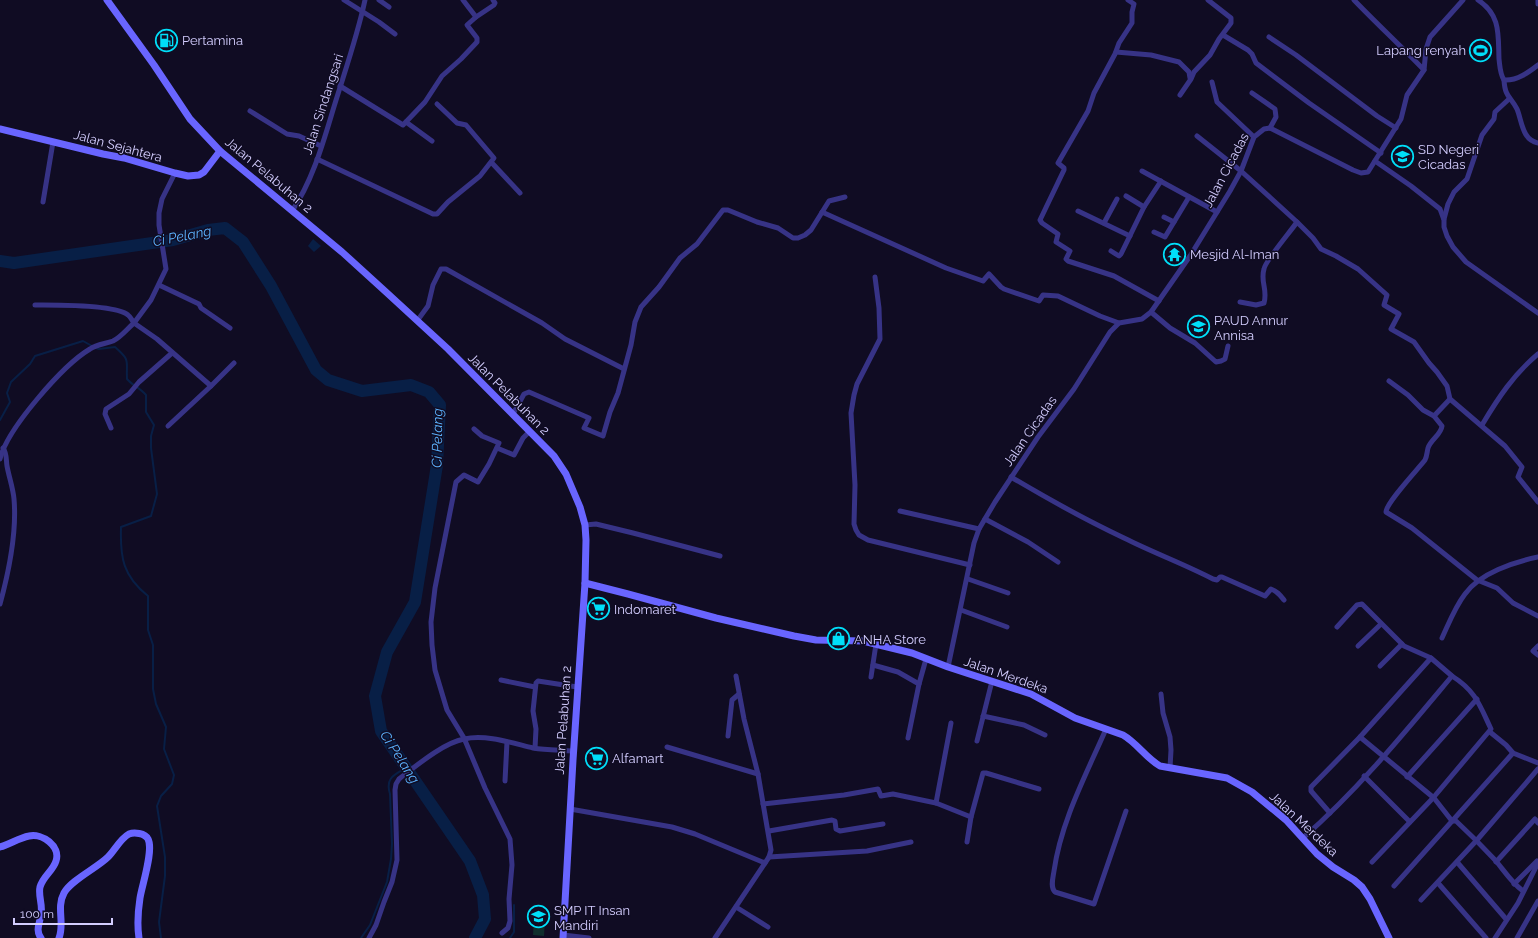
<svg xmlns="http://www.w3.org/2000/svg" width="1538" height="938" font-family="Raleway,sans-serif">
	<style>
		.green { fill: #0f2e2d }
		.water { fill: #081f46 }
		.lines { fill: none; stroke-linecap: round; stroke-linejoin: round }
		.stream { stroke: #081f46; stroke-width: 2 }
		.river { stroke: #081f46; stroke-width: 12 }
		.street { stroke: #373386; stroke-width: 5 }
		.secondary { stroke: #6965ff; stroke-width: 7 }
		.labels { text-anchor: middle; dominant-baseline: central; stroke-width: 3; stroke-linejoin: round; paint-order: stroke }
		.poi-label { font-size: 13px; fill: #d4ceff; stroke: #100c23; text-anchor: start }
		.street-label { font-size: 13px; fill: #d4ceff; stroke: #100c23 }
		.water-label { font-size: 14px; font-style: italic; fill: #5cb3ff; stroke: #100c23 }
	</style>
	<rect width="100%" height="100%" fill="#100c23"/>
	<polygon class="green" points="534,917 545,918 544,936 533,935"/>
	<polygon class="water" points="313,239 321,246 314,252 308,246"/>
	<g class="lines">
		<g class="stream">
			<path d="M96,348l3,1 16,-2c16,14 11,13 12,32 5,6 13,9 19,16v17l8,13 -3,11v12l6,46 -6,22 -30,11c-1,31 2,49 27,69v34l5,15v44l3,15 10,23 -2,22 10,26 -2,9 -11,12 -4,10 8,51v19l-6,46 2,16"/>
			<polyline points="0,420 10,402 7,393 11,382 30,364 35,356 83,341 92,346"/>
			<path d="M361,938l9,-13 17,-43 4,-23 1,-15 -2,-50c-5,-16 4,-19 16,-26"/>
			<polyline points="510,938 514,932 514,905"/>
		</g>
		<polyline class="river" points="0,261 14,263 173,240 208,230 225,228 243,242 271,286 316,370 328,380 362,391 411,385 429,392 440,405 437,465 415,602 387,652 375,696 381,731 470,861 483,895 485,919 475,938"/>
		<g class="street">
			<polyline points="344,0 379,22 395,34"/>
			<polyline points="379,0 389,7"/>
			<polyline points="463,0 476,17 494,5 495,3 493,0"/>
			<polyline points="1128,0 1134,4 1132,12 1132,23 1119,43 1115,54 1094,93 1088,111 1058,163 1064,168 1064,170 1040,220 1042,223 1058,234 1056,242 1070,251 1066,259 1068,261 1114,276 1159,301"/>
			<path d="M1354,0c23,24 47,46 70,70"/>
			<path d="M1478,0c23,15 20,35 21,59 1,8 1,15 5,21 13,1 25,-8 34,-15"/>
			<polyline points="1538,0 1538,4"/>
			<polyline points="1223,35 1248,50 1252,54 1256,63 1309,103 1381,153"/>
			<polyline points="1269,37 1296,55 1377,116 1396,128"/>
			<polyline points="1116,52 1151,55 1179,62 1189,72 1190,78"/>
			<path d="M1504,80c1,17 6,16 13,29 5,12 5,31 21,34"/>
			<polyline points="1212,82 1217,102 1254,137"/>
			<polyline points="340,86 403,125 425,102 442,76 461,59 477,42 477,38 467,25 476,17"/>
			<polyline points="1252,93 1275,109 1276,117 1270,128"/>
			<polyline points="1180,95 1191,79 1194,72 1210,55 1219,39 1231,23 1231,18 1208,0"/>
			<polyline points="250,111 287,134 299,136 321,146"/>
			<polyline points="406,122 432,141"/>
			<polyline points="1197,136 1241,171 1297,222 1313,238 1321,249 1336,256 1358,269 1387,295 1384,305 1399,314 1391,329 1414,342 1429,363 1437,372 1447,386 1450,399 1505,446 1522,467 1518,477 1538,502"/>
			<polyline points="317,159 433,214 437,214 448,202 480,176 494,158 466,125 457,123 437,104"/>
			<polyline points="1375,161 1411,186 1440,209 1444,220 1444,227 1447,236 1453,247 1466,262 1538,313"/>
			<polyline points="492,163 520,193"/>
			<polyline points="1142,171 1217,212"/>
			<polyline points="175,173 162,199 159,213 159,225 166,269 151,300 134,323 157,339 211,386 234,363"/>
			<polyline points="1126,196 1144,207"/>
			<polyline points="43,202 53,142"/>
			<path d="M292,211c23,-34 33,-76 45,-114 10,-32 21,-64 28,-97"/>
			<polyline points="1078,211 1130,236"/>
			<polyline points="822,212 946,268 983,281 989,274 1001,287 1004,289 1039,301 1043,295 1058,296 1100,316 1119,323"/>
			<polyline points="1164,217 1174,222 1189,197"/>
			<polyline points="1444,219 1448,204 1454,192 1467,179 1482,135 1494,119 1495,112 1509,99"/>
			<polyline points="1104,223 1117,199"/>
			<polyline points="1154,232 1165,237 1174,222"/>
			<polyline points="1111,251 1119,256 1121,254 1144,207 1161,181"/>
			<polyline points="875,277 879,308 880,339 857,384 854,395 851,413 855,485 854,524 856,530 859,535 868,540 970,565"/>
			<polyline points="159,285 199,304 201,308 230,328"/>
			<path d="M1240,302l16,3 8,-2c4,-14 -4,-21 0,-34 1,-8 27,-38 33,-47"/>
			<polyline points="1151,312 1170,328 1195,343 1216,362 1221,361 1225,359 1228,346"/>
			<polyline points="417,321 428,306 433,285 441,269 446,269 542,323 565,339 624,369"/>
			<polyline points="1389,381 1408,395 1423,410 1434,416 1450,399"/>
			<polyline points="513,414 524,394 529,392 589,418 584,428 603,436 610,412 618,393 631,345 635,322 641,307 659,287 680,258 697,244 723,210 728,210 757,222 778,228 793,238 798,238 805,235 811,230 829,201 845,197"/>
			<path d="M1434,416l8,10c-1,9 -11,13 -14,22 -1,4 -1,8 -3,12 -7,9 -39,43 -39,52l26,16 65,52 20,8 16,15 25,13"/>
			<path d="M1482,425c16,-27 32,-51 56,-71"/>
			<polyline points="168,426 211,386"/>
			<polyline points="111,428 105,414 106,409 129,394 139,382 172,353"/>
			<polyline points="474,429 482,436 499,443 489,464 478,482 464,475 456,482 435,588 431,622 432,645 435,670 447,710 464,738 485,788 510,839 512,865 509,899 510,921 508,928 502,933"/>
			<polyline points="497,448 514,455 523,438 530,431"/>
			<path d="M0,459c7,-30 63,-94 90,-110 7,-5 15,-5 23,-8 8,-4 14,-12 21,-18 -2,-2 -3,-6 -6,-8 -13,-11 -75,-10 -93,-10"/>
			<path d="M1011,477c37,22 75,43 113,61 30,15 60,26 89,41l4,1 3,-3h2l43,19 6,-7c6,2 9,6 13,11"/>
			<polyline points="900,511 979,529"/>
			<polyline points="985,519 1028,542 1058,562"/>
			<polyline points="585,525 596,524 633,533 720,556"/>
			<polyline points="968,579 1008,593"/>
			<path d="M0,604c9,-33 17,-71 14,-105 -1,-11 -5,-22 -7,-33 -1,-6 0,-13 -4,-18"/>
			<polyline points="961,610 1007,627"/>
			<path d="M1442,638c7,-15 13,-31 23,-44 15,-21 49,-32 73,-37"/>
			<polyline points="1358,646 1381,624"/>
			<polyline points="1538,646 1533,651 1538,655"/>
			<polyline points="873,665 898,672 919,684"/>
			<polyline points="1380,666 1402,644"/>
			<polyline points="948,667 974,543 979,529 995,502 1038,437 1074,389 1110,332 1119,323 1142,319 1151,312 1190,256 1230,191 1241,171 1254,137 1264,129 1270,128 1353,170 1361,173 1368,172 1401,119 1407,95 1424,70 1426,49 1430,37 1463,0"/>
			<polyline points="871,677 876,644"/>
			<polyline points="501,680 535,687"/>
			<polyline points="1161,694 1163,713 1170,737 1171,750 1170,768"/>
			<polyline points="983,716 1024,725 1045,735"/>
			<path d="M1106,729c-20,46 -45,92 -52,142 -1,7 -4,16 1,21l39,12 32,-93"/>
			<polyline points="1490,732 1506,745 1513,753 1538,763"/>
			<polyline points="728,736 732,700 739,694"/>
			<path d="M1360,737l74,61 18,23h4c14,13 27,26 40,40 9,11 16,22 27,30"/>
			<polyline points="908,738 919,684 926,659"/>
			<polyline points="977,741 992,681"/>
			<polyline points="667,747 758,774"/>
			<polyline points="535,748 536,729 533,711 536,683 538,681 577,687"/>
			<polyline points="1364,776 1410,822"/>
			<polyline points="1407,777 1477,699"/>
			<polyline points="505,781 507,742"/>
			<polyline points="936,803 951,723"/>
			<polyline points="763,804 844,795 878,789 881,796 893,794 936,803 971,817"/>
			<polyline points="570,809 672,827 695,834 765,863"/>
			<polyline points="1330,813 1311,791 1311,787 1360,737 1431,658"/>
			<polyline points="769,831 832,820 835,821 836,829 840,831 883,824"/>
			<path d="M1303,838c55,-48 103,-107 149,-162l-21,-18 -27,-12 -42,-42 -5,1 -20,22"/>
			<polyline points="967,842 971,817 983,773 986,773 1039,789"/>
			<polyline points="769,857 867,851 911,842"/>
			<path d="M1372,862l61,-64 58,-69c-11,-23 -15,-38 -39,-53"/>
			<polyline points="1457,862 1506,919"/>
			<polyline points="1496,862 1535,819 1538,823"/>
			<polyline points="1438,883 1486,938"/>
			<polyline points="1514,884 1537,861"/>
			<polyline points="1394,886 1513,753"/>
			<polyline points="1421,900 1477,840 1538,769"/>
			<polyline points="736,907 768,927"/>
			<polyline points="563,935 589,938"/>
			<path d="M369,938l7,-13 8,-23 8,-20 5,-22 -2,-70 1,-6 3,-5c17,-13 44,-36 65,-40 22,-5 48,4 69,9 13,2 27,2 40,3"/>
			<polyline points="715,938 769,857 771,850 758,774 744,719 736,676"/>
			<polyline points="1495,938 1518,903 1538,863"/>
			<polyline points="1517,938 1538,901"/>
		</g>
		<g class="secondary">
			<polyline points="107,0 154,65 190,119 220,151 342,252 386,292 448,349 554,456 566,474 580,507 585,525 586,540 585,583 573,760 563,938"/>
			<polyline points="0,129 103,154 124,158 175,173 188,176 199,175 204,172 220,151"/>
			<path d="M585,583l43,11 88,24 78,18 22,4 47,1 49,12 36,14 83,27 44,24 48,17c14,8 23,23 37,31l67,12 25,14 34,28 31,34 16,13 21,13 8,7 8,12 19,39"/>
			<path d="M0,847c10,-3 19,-9 29,-11 13,-3 32,10 27,25 -3,10 -13,15 -16,26 -2,9 3,18 1,27 -1,9 -6,16 0,24"/>
			<path d="M59,938c6,-15 -3,-30 5,-45 7,-13 33,-25 44,-36 7,-7 12,-18 21,-23 5,-2 16,-1 19,5 6,11 -6,46 -8,59 -2,13 -3,27 -1,40"/>
		</g>
	</g>
	<defs>
		<symbol id="fuel-ring" viewBox="-11 -11 22 22"><circle r="9.5" fill="#100c23" stroke="#00dff9" stroke-width="1.5"/><path d="M-5.5-6h7V0h2V4h1.3V-2.5L3-4.5l.8-.8L6-3V5H2.5V1h-1V6h-7ZM-4.2-4.7v3.2H.2V-4.7Z" fill="#00dff9"/></symbol>
		<symbol id="stadium-ring" viewBox="-11 -11 22 22"><circle r="9.5" fill="#100c23" stroke="#00dff9" stroke-width="1.5"/><path d="M0-5a6.5 5 0 1 0 0 10a6.5 5 0 1 0 0-10ZM-3.5-1.8h7v3.6h-7Z" fill="#00dff9"/></symbol>
		<symbol id="school-ring" viewBox="-11 -11 22 22"><circle r="9.5" fill="#100c23" stroke="#00dff9" stroke-width="1.5"/><path d="M0-5L7-2L0 1L-7-2ZM-4 1L0 2.5L4 1V4Q0 6-4 4Z" fill="#00dff9"/></symbol>
		<symbol id="temple-ring" viewBox="-11 -11 22 22"><circle r="9.5" fill="#100c23" stroke="#00dff9" stroke-width="1.5"/><path d="M0-6L5-2H3V0L6.5 2.5H4V6H1.5V3h-3V6H-4V2.5H-6.5L-3 0V-2H-5Z" fill="#00dff9"/></symbol>
		<symbol id="supermarket-ring" viewBox="-11 -11 22 22"><circle r="9.5" fill="#100c23" stroke="#00dff9" stroke-width="1.5"/><path d="M-6-5.5h2.5l.6 2H6L4.5 2H-2.5L-4.4-4H-6ZM-1.5 3.2a1.3 1.3 0 1 0 .1 0ZM3 3.2a1.3 1.3 0 1 0 .1 0Z" fill="#00dff9"/></symbol>
		<symbol id="shop-ring" viewBox="-11 -11 22 22"><circle r="9.5" fill="#100c23" stroke="#00dff9" stroke-width="1.5"/><path d="M-5-2.5h2.3a2.7 3.5 0 0 1 5.4 0H5L5.5 6h-11ZM-1.5-2.5h3a1.5 2.3 0 0 0-3 0Z" fill="#00dff9"/></symbol>
	</defs>
	<g fill-rule="evenodd">
		<use href="#fuel-ring" x="154" y="28" width="25" height="25"/>
		<use href="#stadium-ring" x="1468" y="38" width="25" height="25"/>
		<use href="#school-ring" x="1390" y="144" width="25" height="25"/>
		<use href="#temple-ring" x="1162" y="242" width="25" height="25"/>
		<use href="#school-ring" x="1186" y="314" width="25" height="25"/>
		<use href="#supermarket-ring" x="586" y="596" width="25" height="25"/>
		<use href="#shop-ring" x="826" y="626" width="25" height="25"/>
		<use href="#supermarket-ring" x="584" y="746" width="25" height="25"/>
		<use href="#school-ring" x="526" y="904" width="25" height="25"/>
	</g>
	<g class="labels">
		<g class="poi-label">
			<text x="182" y="40">Pertamina</text>
			<text x="1466" y="50" text-anchor="end">Lapang renyah</text>
			<text x="1418" y="149">SD Negeri<tspan x="1418" dy="15">Cicadas</tspan></text>
			<text x="1190" y="254">Mesjid Al-Iman</text>
			<text x="1214" y="320">PAUD Annur<tspan x="1214" dy="15">Annisa</tspan></text>
			<text x="614" y="609">Indomaret</text>
			<text x="854" y="639">ANHA Store</text>
			<text x="612" y="758">Alfamart</text>
			<text x="554" y="910">SMP IT Insan<tspan x="554" dy="15">Mandiri</tspan></text>
		</g>
		<g class="street-label">
			<text transform="translate(323 104) rotate(-72)">Jalan Sindangsari</text>
			<text transform="translate(118 146) rotate(15)">Jalan Sejahtera</text>
			<text transform="translate(1226 170) rotate(-62)">Jalan Cicadas</text>
			<text transform="translate(269 175) rotate(40)">Jalan Pelabuhan 2</text>
			<text transform="translate(509 394) rotate(45)">Jalan Pelabuhan 2</text>
			<text transform="translate(1030 431) rotate(-55)">Jalan Cicadas</text>
			<text transform="translate(1006 675) rotate(19)">Jalan Merdeka</text>
			<text transform="translate(563 720) rotate(-86)">Jalan Pelabuhan 2</text>
			<text transform="translate(1304 824) rotate(43)">Jalan Merdeka</text>
		</g>
		<g class="water-label">
			<text transform="translate(182 236) rotate(-11)">Ci Pelang</text>
			<text transform="translate(437 438) rotate(-89)">Ci Pelang</text>
			<text transform="translate(400 757) rotate(57)">Ci Pelang</text>
		</g>
	</g>
	<path d="M14 918v6h98v-6" fill="none" stroke="#d4ceff" stroke-width="2"/>
	<text x="20" y="918" font-size="12" fill="#d4ceff" stroke="#100c23" stroke-width="3" paint-order="stroke">100 m</text>
</svg>
